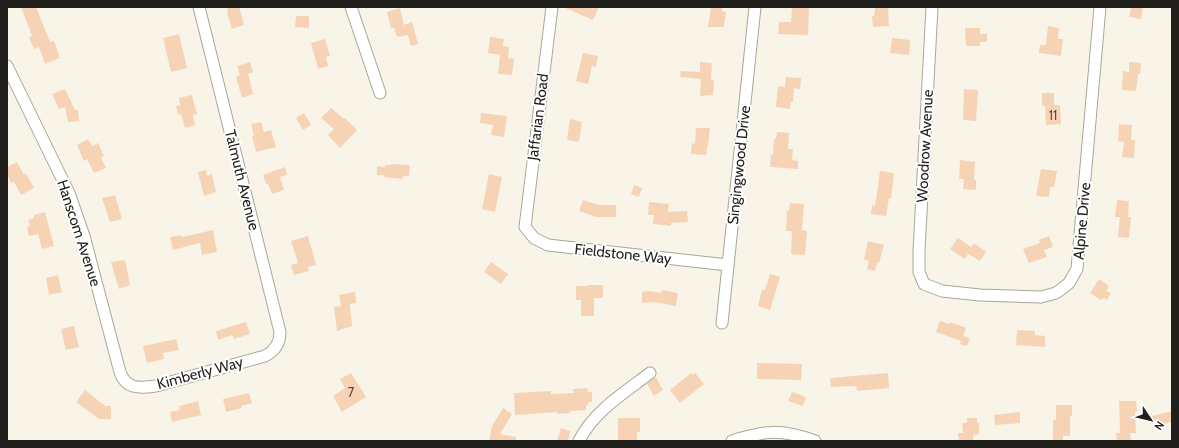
<svg xmlns="http://www.w3.org/2000/svg" width="1179" height="448" font-family="Cabin,sans-serif">
	<style>
		.building { fill: #f7d3b6 }
		.lines { fill: none; stroke-linecap: round; stroke-linejoin: round }
		.minor-casing { stroke: #aaa69b; stroke-width: 13 }
		.minor { stroke: #fff; stroke-width: 11 }
		.labels { text-anchor: middle; dominant-baseline: central; stroke-width: 4; stroke-linejoin: round; paint-order: stroke }
		.number-label { font-size: 13px; fill: #564c42 }
		.street-label { font-size: 15px; fill: #201f1b; stroke: #fff }
	</style>
	<rect width="100%" height="100%" fill="#f9f4e8"/>
	<g class="building">
		<polygon points="21,7 36,7 50,42 54,41 60,58 45,64 39,47 34,49 29,37 32,36"/>
		<polygon points="227,7 239,7 244,25 232,29 227,12 228,11"/>
		<polygon points="563,7 599,7 593,20"/>
		<polygon points="711,7 722,7 722,11 726,12 724,27 708,27"/>
		<polygon points="792,7 809,7 808,35 778,34 779,22 791,22"/>
		<polygon points="875,7 888,7 889,26 873,27 872,16 874,16"/>
		<polygon points="1131,7 1143,7 1141,19 1129,17"/>
		<polygon points="400,8 404,25 412,22 418,44 411,46 408,35 397,37 394,28 391,28 387,12"/>
		<polygon points="296,16 309,16 309,28 295,27"/>
		<polygon points="1048,26 1059,28 1058,39 1063,39 1061,56 1039,53 1040,45 1046,45"/>
		<polygon points="965,28 980,28 980,34 987,34 987,42 980,42 980,46 966,46"/>
		<polygon points="179,34 187,68 171,72 163,38"/>
		<polygon points="490,37 504,39 503,46 509,47 508,58 514,59 512,75 498,74 500,55 488,53"/>
		<polygon points="892,38 910,40 909,55 890,53"/>
		<polygon points="325,39 330,56 326,57 328,66 318,69 311,43"/>
		<polygon points="583,53 598,56 596,67 592,66 588,84 576,81"/>
		<polygon points="250,62 253,72 248,74 253,94 242,98 236,77 240,75 237,66"/>
		<polygon points="700,62 712,63 711,80 714,80 713,95 700,96 701,79 680,77 681,71 700,72"/>
		<polygon points="1129,62 1141,63 1140,74 1138,74 1136,91 1122,90 1123,71 1129,72"/>
		<polygon points="786,77 801,78 800,89 794,88 793,102 791,102 790,109 776,107 778,86 785,87"/>
		<polygon points="65,89 75,110 78,110 79,121 68,122 65,107 59,109 52,94"/>
		<polygon points="964,89 978,90 976,121 963,120"/>
		<polygon points="1042,93 1054,93 1054,105 1060,105 1061,124 1046,125 1045,106 1042,106"/>
		<polygon points="192,95 197,114 193,115 195,125 185,128 181,114 178,115 176,106 180,105 179,98"/>
		<polygon points="331,108 344,119 345,118 357,130 340,148 328,135 334,129 321,118"/>
		<polygon points="304,113 311,125 303,130 296,118"/>
		<polygon points="481,113 507,116 504,137 491,135 493,125 480,123"/>
		<polygon points="570,119 582,122 579,142 567,140"/>
		<polygon points="261,122 264,132 271,130 276,147 256,152 252,136 254,135 251,124"/>
		<polygon points="1119,124 1132,125 1131,140 1135,140 1134,158 1122,157 1124,142 1118,141"/>
		<polygon points="696,128 710,128 708,146 707,146 706,155 691,154 692,143 695,144"/>
		<polygon points="777,132 789,133 788,149 793,149 792,160 798,161 798,169 770,167 771,155 773,155 774,139 776,139"/>
		<polygon points="88,139 92,146 98,143 104,156 101,158 106,168 94,173 87,159 84,161 77,145"/>
		<polygon points="960,160 975,162 974,179 976,180 976,190 963,189 964,179 959,179"/>
		<polygon points="17,162 24,175 26,173 34,188 21,195 14,182 11,183 7,174 7,167"/>
		<polygon points="391,164 410,165 409,176 403,176 403,179 384,177 384,175 377,175 377,166 385,167 385,165 391,165"/>
		<polygon points="285,167 287,175 280,177 284,190 272,194 268,184 266,184 263,175"/>
		<polygon points="1041,169 1057,171 1054,187 1050,187 1049,197 1036,196"/>
		<polygon points="206,170 207,176 212,174 216,192 204,196 198,172"/>
		<polygon points="880,171 894,173 891,199 889,198 886,216 871,214 872,205 875,206"/>
		<polygon points="489,174 502,177 495,212 482,209"/>
		<polygon points="634,185 642,188 639,197 631,194"/>
		<polygon points="115,195 122,219 110,222 102,198"/>
		<polygon points="583,200 599,205 616,205 616,217 596,217 579,211"/>
		<polygon points="1117,200 1129,201 1128,217 1131,217 1129,238 1118,237 1120,217 1115,217"/>
		<polygon points="649,202 669,204 668,212 687,211 688,222 671,223 671,226 653,224 654,215 648,215"/>
		<polygon points="790,203 804,204 802,230 807,231 805,255 791,254 792,231 786,231 787,211 789,211"/>
		<polygon points="45,212 54,246 42,249 38,234 29,236 27,227 30,226 28,220 34,218 34,215"/>
		<polygon points="213,230 217,252 202,255 200,243 173,250 170,237 181,235 182,237"/>
		<polygon points="308,236 316,265 308,267 309,271 294,275 291,265 298,263 291,241"/>
		<polygon points="1049,236 1053,247 1044,250 1047,257 1029,263 1023,249 1040,243 1039,240"/>
		<polygon points="958,238 971,247 974,243 986,252 980,261 968,254 965,259 950,249"/>
		<polygon points="868,241 884,245 879,263 877,263 875,271 867,269 869,261 864,259"/>
		<polygon points="125,260 130,285 119,289 111,262"/>
		<polygon points="491,262 508,274 501,284 484,272"/>
		<polygon points="770,274 780,277 770,310 758,306 762,290 765,290"/>
		<polygon points="58,275 62,292 49,295 46,278"/>
		<polygon points="1099,279 1109,286 1106,291 1111,293 1107,300 1103,298 1101,300 1090,293"/>
		<polygon points="588,285 603,285 603,298 594,298 594,316 581,316 581,300 576,300 576,286 588,286"/>
		<polygon points="662,290 678,293 676,306 654,302 642,303 642,292 649,291 661,293"/>
		<polygon points="355,292 356,303 350,304 352,326 337,331 334,307 341,306 339,295"/>
		<polygon points="940,321 949,324 950,322 966,328 963,336 970,338 967,346 960,344 961,341 936,332"/>
		<polygon points="246,322 250,334 234,339 232,335 218,340 216,331"/>
		<polygon points="74,326 79,347 66,350 61,329"/>
		<polygon points="1017,330 1035,331 1035,335 1045,336 1045,347 1016,345"/>
		<polygon points="176,339 179,350 163,353 164,359 147,363 143,346"/>
		<polygon points="757,363 802,364 801,380 757,379"/>
		<polygon points="351,373 366,397 342,412 333,396 345,388 340,379"/>
		<polygon points="691,373 693,375 695,373 704,384 680,403 670,390"/>
		<polygon points="888,373 889,388 857,391 856,386 831,387 830,378"/>
		<polygon points="656,377 663,390 654,396 647,384"/>
		<polygon points="587,388 588,392 592,392 592,402 588,402 588,405 586,405 586,410 570,411 570,413 557,414 557,412 515,415 514,393 551,391 551,394 574,393 573,389"/>
		<polygon points="85,390 105,406 111,406 111,419 99,419 76,402"/>
		<polygon points="792,392 806,397 803,406 788,401"/>
		<polygon points="249,393 252,403 241,406 242,408 226,412 223,399"/>
		<polygon points="198,401 201,415 172,422 170,412 180,410 179,406"/>
		<polygon points="1119,401 1136,401 1137,411 1135,411 1136,433 1130,433 1131,441 1117,441 1116,433 1120,433"/>
		<polygon points="1056,405 1072,405 1072,416 1070,416 1070,436 1063,436 1063,441 1053,441 1053,420 1056,420"/>
		<polygon points="503,408 512,414 500,434 516,437 516,441 489,441 492,426"/>
		<polygon points="1172,411 1172,422 1154,426 1152,416"/>
		<polygon points="1020,412 1020,423 995,425 994,415"/>
		<polygon points="618,418 640,418 640,432 637,432 637,441 618,441"/>
		<polygon points="967,418 977,418 977,423 979,423 979,434 973,435 973,441 959,441 958,433 963,433 962,423 967,423"/>
		<polygon points="561,428 570,431 568,441 557,441"/>
	</g>
	<g class="lines">
		<defs>
			<g id="minor">
				<polyline points="351,7 380,93"/>
				<polyline points="552,7 525,227 534,238 548,245 728,265"/>
				<polyline points="932,7 919,251 919,272 924,284 942,291 980,295 1041,297 1056,293 1063,288 1069,283 1077,269 1100,7"/>
				<path d="M7,66l62,127 15,43 36,136c6,18 21,16 36,14l109,-30c10,-5 15,-13 15,-24l-81,-325"/>
				<polyline points="722,323 755,7"/>
				<path d="M579,441c15,-30 45,-48 71,-68"/>
				<path d="M732,441c34,-11 49,-12 83,0"/>
			</g>
		</defs>
		<use href="#minor" class="minor-casing"/>
		<use href="#minor" class="minor"/>
	</g>
	<g class="labels">
		<g class="number-label">
			<text x="1053" y="115">11</text>
			<text x="351" y="392">7</text>
		</g>
		<g class="street-label">
			<text transform="translate(538 117) rotate(-83)">Jaffarian Road</text>
			<text transform="translate(925 146) rotate(-87)">Woodrow Avenue</text>
			<text transform="translate(739 165) rotate(-84)">Singingwood Drive</text>
			<text transform="translate(242 180) rotate(76)">Talmuth Avenue</text>
			<text transform="translate(1082 221) rotate(-85)">Alpine Drive</text>
			<text transform="translate(79 233) rotate(72)">Hanscom Avenue</text>
			<text transform="translate(623 254) rotate(6)">Fieldstone Way</text>
			<text transform="translate(200 373) rotate(-15)">Kimberly Way</text>
		</g>
	</g>
	<rect width="1179" height="448" fill="none" stroke="#201f1b" stroke-width="16"/>
	<g transform="translate(1151 420) rotate(125)" stroke="#ffffff" stroke-width="3" paint-order="stroke">
	<path d="M0-3L7 15L0 10L-7 15Z" fill="#201f1b"/>
	<text y="-6" font-size="11" font-weight="bold" text-anchor="middle" fill="#201f1b">N</text>
	</g>
</svg>
